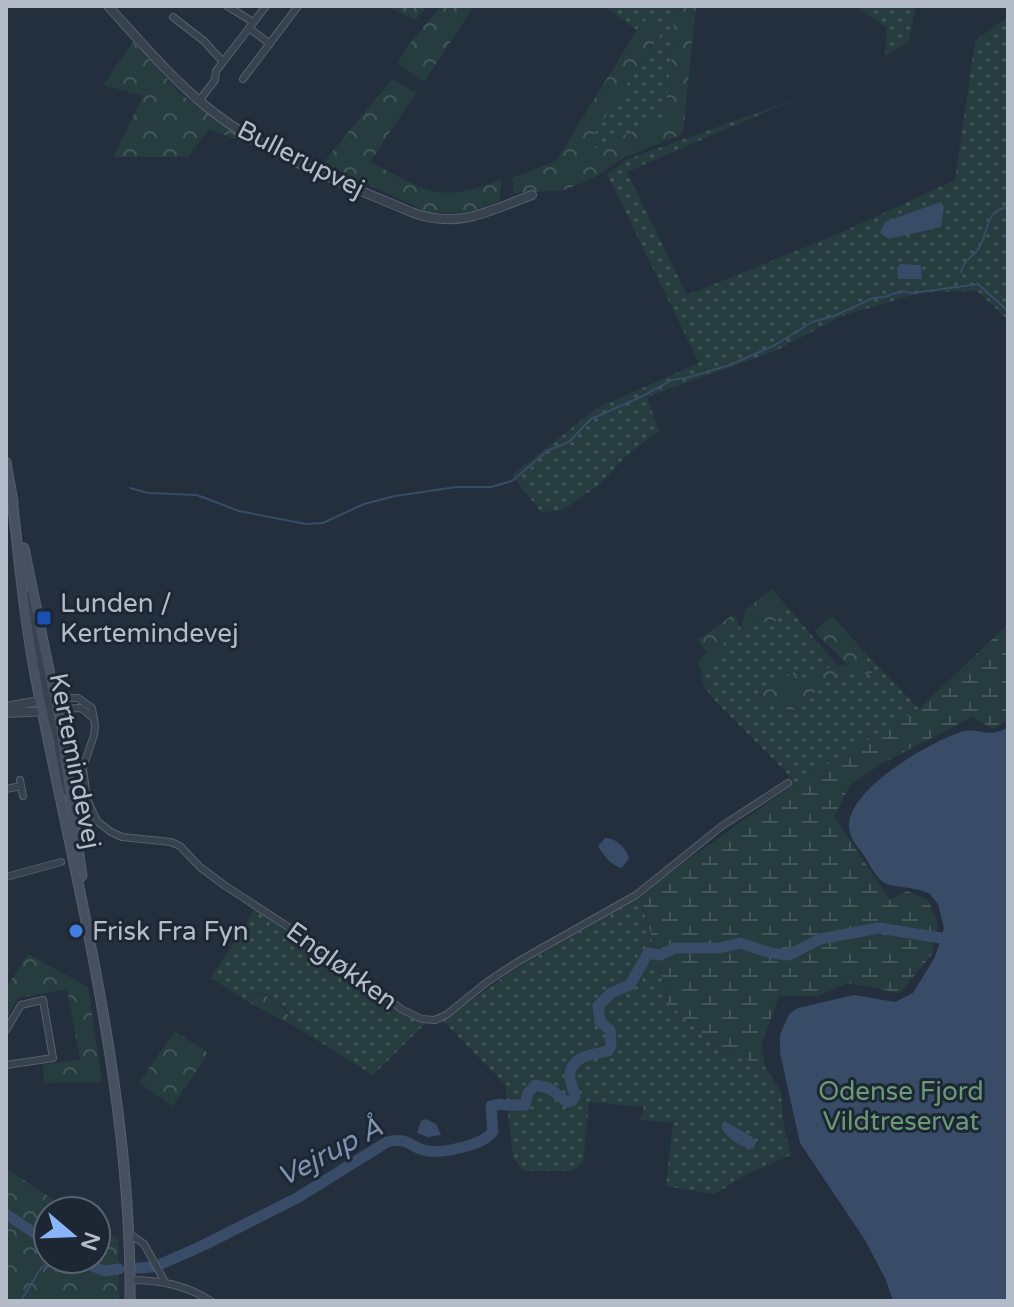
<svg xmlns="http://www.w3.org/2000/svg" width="1014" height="1307" font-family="'Varela Round',sans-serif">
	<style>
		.grass { fill: url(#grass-dots) }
		.forest { fill: url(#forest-crowns) }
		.wetland { fill: url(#wetland-marsh) }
		.water { fill: #394c67 }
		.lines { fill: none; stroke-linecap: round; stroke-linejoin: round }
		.stream { stroke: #394c67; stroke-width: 2 }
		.river { stroke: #394c67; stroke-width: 11 }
		.minor-casing { stroke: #565f6c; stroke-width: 8 }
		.tertiary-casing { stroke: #565f6c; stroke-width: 10 }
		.secondary-casing { stroke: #565f6c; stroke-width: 11 }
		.minor { stroke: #38414e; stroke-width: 6 }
		.tertiary { stroke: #38414e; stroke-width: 8 }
		.secondary { stroke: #465061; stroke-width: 9 }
		.transit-dot { fill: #1a4fb4; stroke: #1d2633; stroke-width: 3 }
		.shop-dot { fill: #3f7fe0; stroke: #1d2633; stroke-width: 3 }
		.labels { text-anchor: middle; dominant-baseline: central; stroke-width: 6; stroke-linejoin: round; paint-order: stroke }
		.street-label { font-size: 26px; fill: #b4bcc9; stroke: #1d2633 }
		.poi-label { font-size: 26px; fill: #b4bcc9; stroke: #1d2633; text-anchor: start }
		.park-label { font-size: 26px; fill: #6b9a76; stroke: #1d2633 }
		.water-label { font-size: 28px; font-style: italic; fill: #7c92b1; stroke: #1d2633 }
	</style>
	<defs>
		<pattern id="grass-dots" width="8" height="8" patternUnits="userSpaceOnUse" patternTransform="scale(2)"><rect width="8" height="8" fill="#263c3f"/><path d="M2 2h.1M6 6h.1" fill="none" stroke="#435659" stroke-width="1.8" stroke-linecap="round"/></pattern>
		<pattern id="forest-crowns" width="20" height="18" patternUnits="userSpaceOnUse" patternTransform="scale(2)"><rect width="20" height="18" fill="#263c3f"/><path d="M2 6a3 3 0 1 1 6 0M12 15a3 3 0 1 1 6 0" fill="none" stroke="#435659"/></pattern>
		<pattern id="wetland-marsh" width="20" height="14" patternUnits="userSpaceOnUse" patternTransform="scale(2)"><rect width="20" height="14" fill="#263c3f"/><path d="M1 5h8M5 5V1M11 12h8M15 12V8" fill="none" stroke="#435659"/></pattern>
	</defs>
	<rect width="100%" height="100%" fill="#242f3e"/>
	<g class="grass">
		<polygon points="603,6 676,6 665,116 578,156 663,31 647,18 637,30"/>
		<polygon points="855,6 916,6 909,41 885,56 887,28"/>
		<polygon points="1006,18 1008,21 1008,320 977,291 923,292 842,316 775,351 647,397 659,431 625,457 599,485 563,510 541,512 512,475 597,408 699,363 607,174 628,159 796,99 627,172 687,295 838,234 955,180 975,41"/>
		<polygon points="783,602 838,666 827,668 805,685 796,671 757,696 766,708 778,700 792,710 840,671 873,674 862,649 919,709 793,785 788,774 718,704 703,685 701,670 721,651 734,614 741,629 751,623 776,621"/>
		<polygon points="640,897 670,1005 720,1050 765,1067 781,1092 784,1127 791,1155 749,1173 715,1194 666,1186 673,1123 640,1120 644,1107 589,1102 583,1163 572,1171 524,1171 513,1158 505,1084 443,1021 518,967"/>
		<path d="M256,908c30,19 62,37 90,58 26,20 46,51 81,56l-54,53 -79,-49 -9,-18 -19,-14 -15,-2 2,13 -42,-27z"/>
	</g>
	<g class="forest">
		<polygon points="386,6 428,6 415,20"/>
		<polygon points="441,6 474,6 424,82 398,64 405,49"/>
		<polygon points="676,6 696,6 683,134 625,157 592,179 564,190 514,193 512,178 556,161 637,30 647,18 663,30 580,155 665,116"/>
		<polygon points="133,42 182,95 255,147 209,129 188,157 113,157 143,96 103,85"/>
		<path d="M392,79l24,14 -46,69c59,29 67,43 132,17l-3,23 -37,12 -35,-2 -104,-49z"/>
		<polygon points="772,589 783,602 776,621 751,623 741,629 746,609"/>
		<polygon points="734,614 721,651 701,670 698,662 707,652 698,640"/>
		<polygon points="832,616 862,649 873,675 840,671 792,711 778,700 766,708 757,696 796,671 805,684 827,668 847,664 814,631"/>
		<polygon points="28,954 88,987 102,1082 44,1083 43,1065 80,1059 67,989 18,998 6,1019 6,988"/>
		<path d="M250,992c23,3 34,14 44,34l-41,-21z"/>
		<polygon points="175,1031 208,1053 173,1106 139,1083"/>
		<polygon points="6,1168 70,1211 48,1211 48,1259 96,1259 96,1228 118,1238 119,1301 6,1301"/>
	</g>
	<polygon class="wetland" points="1008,624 1008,720 994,729 972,717 881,764 850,785 834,816 890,900 907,891 928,900 938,924 932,954 900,993 848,983 818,996 779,996 761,1046 765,1067 721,1050 670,1005 640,894 793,785 919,709"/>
	<g class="water">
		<polygon points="937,203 944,206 941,227 889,239 880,233 885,222"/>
		<polygon points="901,264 921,265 922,279 898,279 897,267"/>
		<path d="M1008,727v574h-115l-7,-21 -21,-40 -65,-97 -20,-90v-18l9,-21 9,-6 56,-13 41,7 18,-9 22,-36 9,-29 -6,-24 -8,-10c-14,-8 -39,-6 -47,-12 -8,-6 -13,-17 -18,-25 -7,-10 -17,-20 -16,-33 3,-37 79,-81 112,-92 18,-6 27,8 47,-5z"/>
		<path d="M605,838c11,0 21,10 24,20l-7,10c-11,-2 -18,-13 -24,-22z"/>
		<polygon points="426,1119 436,1124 441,1135 428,1137 417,1133 421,1121"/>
		<path d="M725,1121l27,16 4,6 -3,6c-12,-2 -28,-11 -32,-23z"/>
	</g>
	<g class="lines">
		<g class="stream">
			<path d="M961,272c3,-14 14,-15 19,-26 10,-17 4,-35 28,-39"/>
			<polyline points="130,488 148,493 197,495 239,511 306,524 323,523 364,504 395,496 456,487 491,487 512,481 547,451 569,442 591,419 643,396 672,380 686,378 730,365 775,345 812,322 834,316 873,298 885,297 901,291 913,293 978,284 1008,311"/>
			<polyline points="21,1301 41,1268 54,1259"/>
		</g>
		<g class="river">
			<path d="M504,1105h21l3,-12 7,-8 14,3 18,14 5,-1 3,-4c-1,-7 -7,-19 -5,-25 5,-18 24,-17 38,-21l3,-5 -1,-16 -10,-8 -2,-16 13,-13 19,-8 18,-32 12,2 15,-7h44l21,-5 31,10 18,2 31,-16 59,-11 62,10"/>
			<polyline points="6,1214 48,1242"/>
			<polyline points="77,1259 104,1271 119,1269"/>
			<path d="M161,1264l41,-18 95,-48 90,-56c23,-6 23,7 42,9 16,2 55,-6 64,-20l-2,-25 9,-2"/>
			<polyline points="138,1268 152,1267"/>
		</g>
		<defs>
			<g id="minor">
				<polyline points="227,6 253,22"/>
				<polyline points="173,17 204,41 223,62"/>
				<polyline points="249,28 270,44"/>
				<polyline points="243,79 298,6"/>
				<polyline points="199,101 215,80 216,71 266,6"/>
				<polyline points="53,698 78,698 92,708 95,725 94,735 83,768 87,799 97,821 111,832 122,837 171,842 180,846 200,867 224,885 354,970 401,1009 422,1019 435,1020 446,1015 487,982 519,961 636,895 722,826 788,783"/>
				<polyline points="56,709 81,708 92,717"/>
				<polyline points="20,780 23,796"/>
				<polyline points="6,789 21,786"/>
				<polyline points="6,877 61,862"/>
				<polyline points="6,1030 21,1005 43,1000 53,1058 6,1065"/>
				<polyline points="127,1232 144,1244 165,1282"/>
				<path d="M130,1280c30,0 56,5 81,21"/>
			</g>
			<g id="tertiary">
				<path d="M108,6c32,35 63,72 100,102 60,48 133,74 203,104 48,18 77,-1 121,-17"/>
				<polyline points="27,595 44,688 47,699 56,709"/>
				<path d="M41,701c19,22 19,62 24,90"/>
				<polyline points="6,707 45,700"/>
				<polyline points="6,713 49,711"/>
			</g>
			<g id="secondary">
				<polyline points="6,462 13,502"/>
				<path d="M12,498c7,62 13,126 25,187 40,203 95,408 93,616"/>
				<polyline points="24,548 60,724 82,876"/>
			</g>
		</defs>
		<use href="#minor" class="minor-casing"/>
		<use href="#tertiary" class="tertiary-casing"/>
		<use href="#secondary" class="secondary-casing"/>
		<use href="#minor" class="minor"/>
		<use href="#tertiary" class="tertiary"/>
		<use href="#secondary" class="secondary"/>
	</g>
	<rect class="transit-dot" x="36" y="610" width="16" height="16" rx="4"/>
	<circle class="shop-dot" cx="76" cy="931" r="8"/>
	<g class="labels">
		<g class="street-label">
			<text transform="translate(301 159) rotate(27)">Bullerupvej</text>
			<text transform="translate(75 761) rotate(79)">Kertemindevej</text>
			<text transform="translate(342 966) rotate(36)">Engløkken</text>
		</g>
		<g class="poi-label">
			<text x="60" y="603">Lunden /<tspan x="60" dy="30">Kertemindevej</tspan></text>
			<text x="92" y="931">Frisk Fra Fyn</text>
		</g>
		<g class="park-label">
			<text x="901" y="1091">Odense Fjord<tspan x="901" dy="30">Vildtreservat</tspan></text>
		</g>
		<g class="water-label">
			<text transform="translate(330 1152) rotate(-28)">Vejrup Å</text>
		</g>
	</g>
	<rect width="1014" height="1307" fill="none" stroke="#b4bcc9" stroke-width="16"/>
	<g transform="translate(72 1235) rotate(109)"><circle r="38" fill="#1d2633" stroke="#59626f" stroke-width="2"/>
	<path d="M0-6L14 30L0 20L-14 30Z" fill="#8ab4f8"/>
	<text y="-12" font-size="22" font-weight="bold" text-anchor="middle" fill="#b4bcc9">N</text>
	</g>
</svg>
